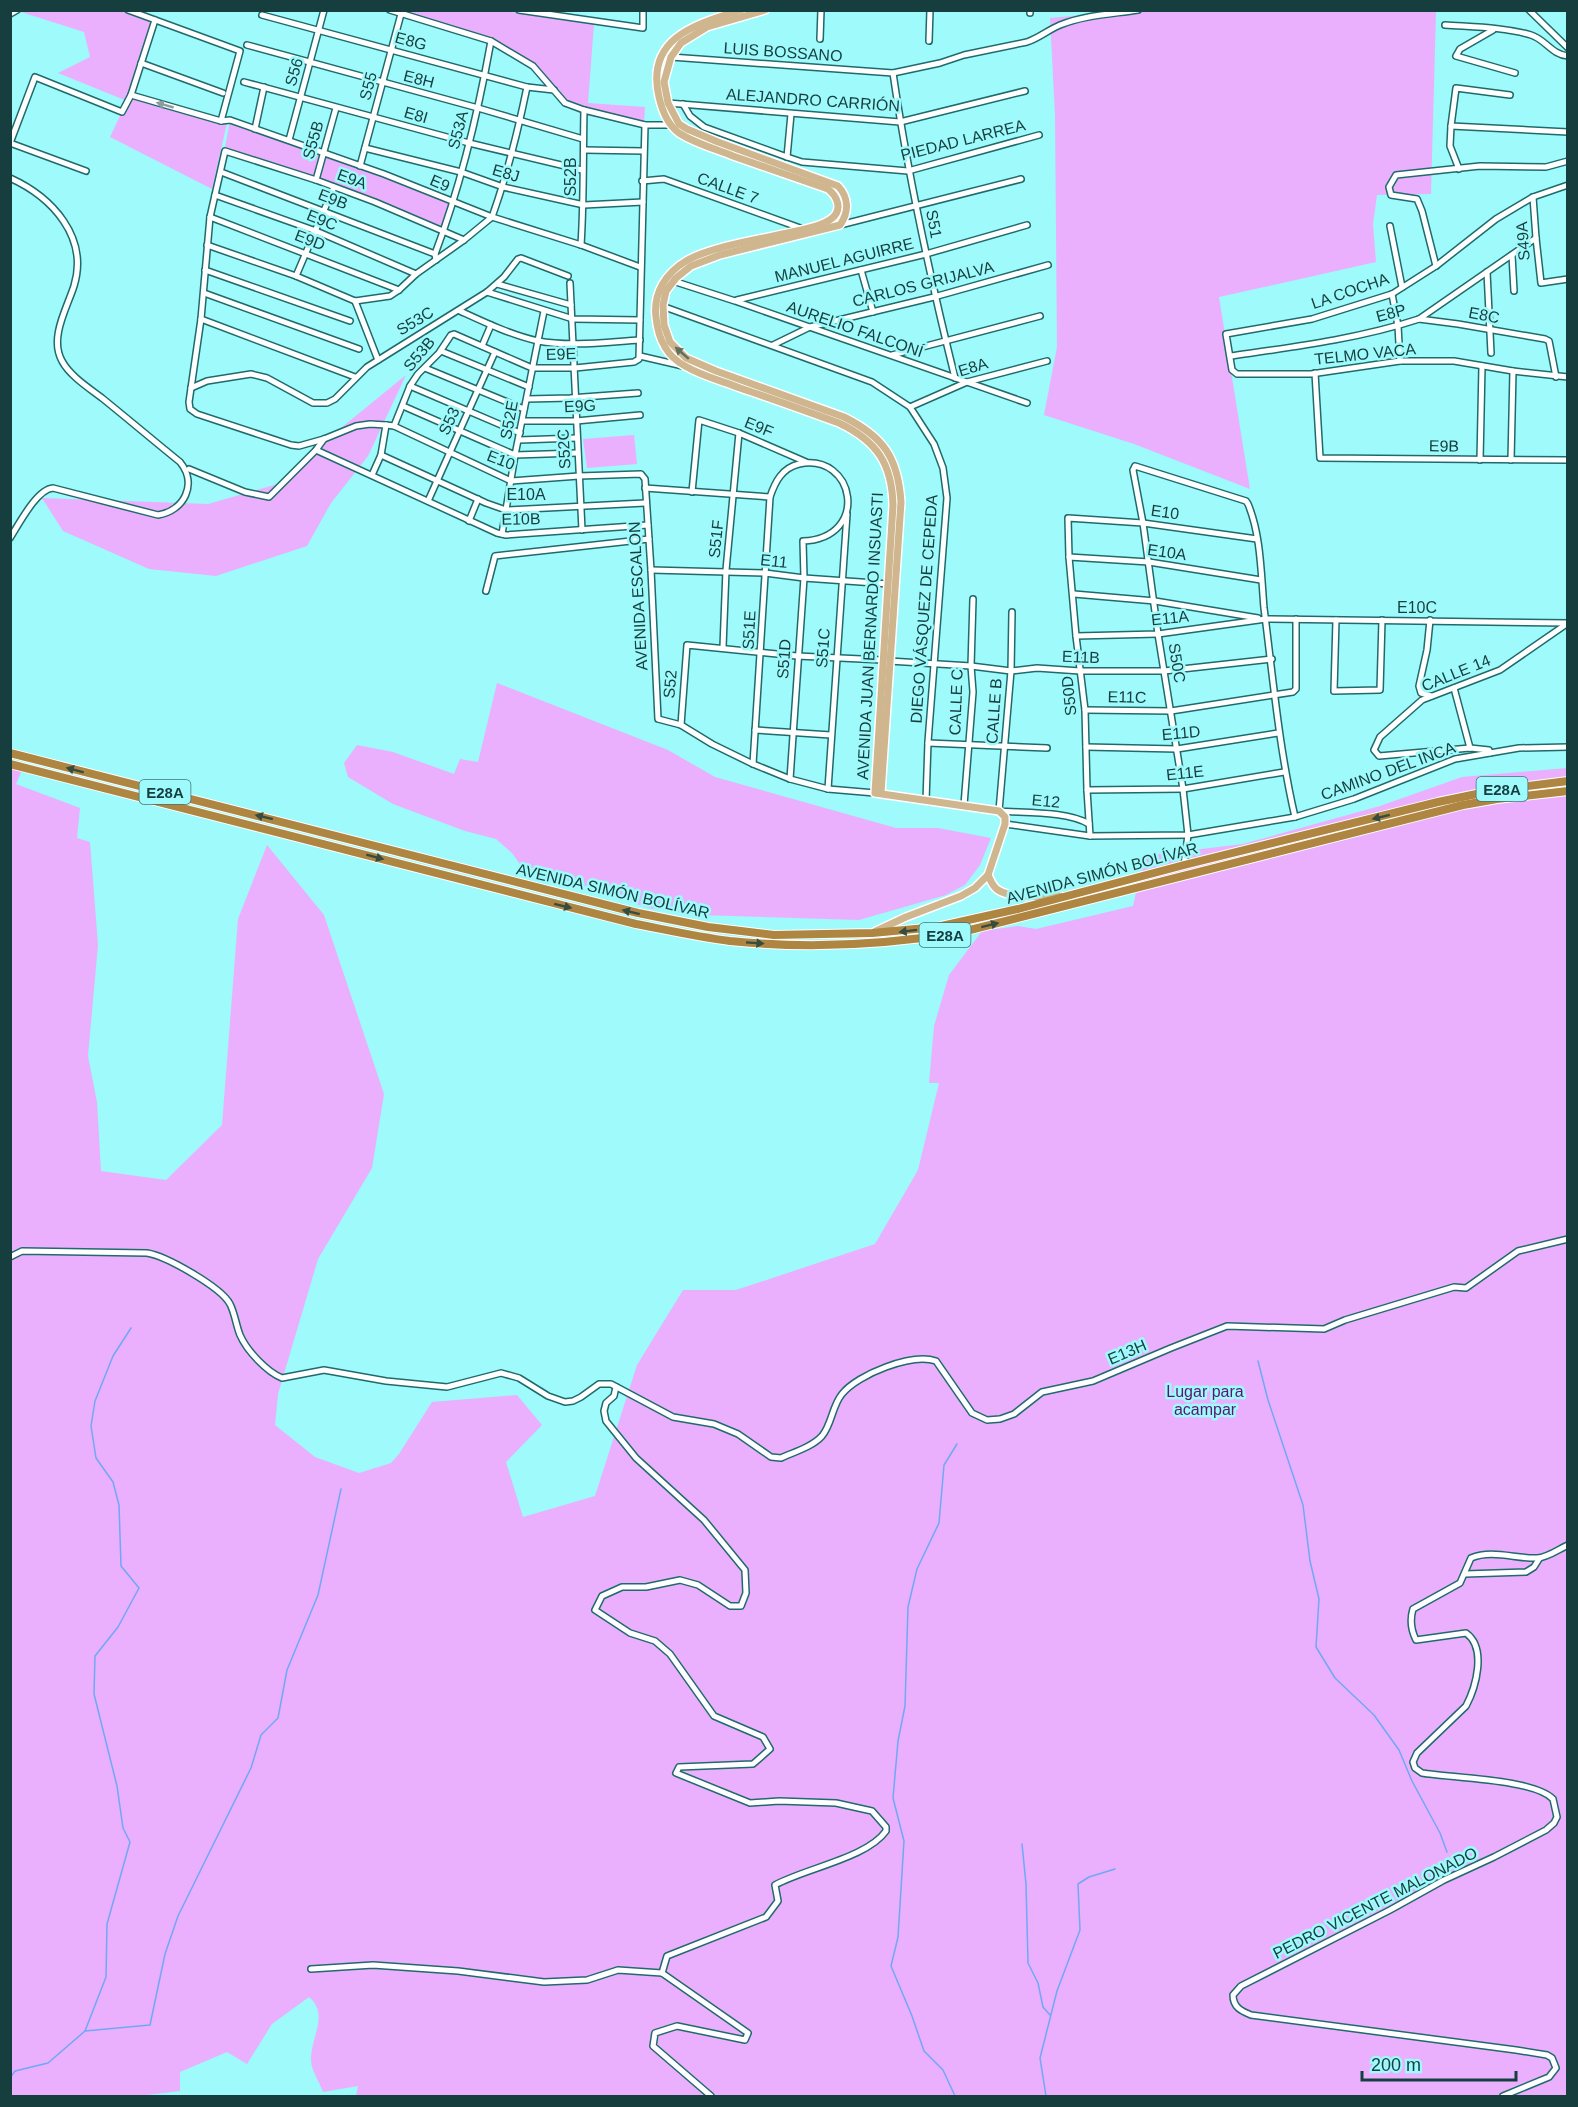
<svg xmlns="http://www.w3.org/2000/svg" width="1578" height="2107" font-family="Helvetica,sans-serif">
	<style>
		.green { fill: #eab0fe }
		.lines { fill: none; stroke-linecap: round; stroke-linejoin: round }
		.stream { stroke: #6fa8f7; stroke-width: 1.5 }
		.minor-casing { stroke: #206a6c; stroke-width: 8 }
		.major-casing { stroke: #fff; stroke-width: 10 }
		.highway-casing { stroke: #fff; stroke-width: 10 }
		.minor { stroke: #fff; stroke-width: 5 }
		.major { stroke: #cfb68e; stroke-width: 7 }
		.highway { stroke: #af8542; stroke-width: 8 }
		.oneway { fill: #8a9e9f }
		.oneway2 { fill: #606e5f }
		.oneway3 { fill: #354c40 }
		.labels { text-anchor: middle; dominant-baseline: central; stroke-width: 5; stroke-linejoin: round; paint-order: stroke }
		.shield { fill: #9efafb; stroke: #3f7677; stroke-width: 1.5 }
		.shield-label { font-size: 15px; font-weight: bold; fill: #163e3f }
		.street-label { font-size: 16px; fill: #163e3f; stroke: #9efafb }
		.park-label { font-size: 16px; fill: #5d1472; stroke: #9efafb }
	</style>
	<rect width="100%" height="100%" fill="#9efafb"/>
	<g class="green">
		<polygon points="1139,10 1436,11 1431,194 1377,195 1373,224 1376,262 1219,297 1250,489 1134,444 1044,415 1057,347 1055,115 1050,18"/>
		<polygon points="18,11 127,11 155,20 131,95 221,121 230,120 384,174 452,203 444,231 375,202 225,147 230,121 227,123 212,189 110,137 127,101 58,73 90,57 84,32"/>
		<polygon points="386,11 505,11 594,24 588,103 645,107 644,123 582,115 568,105 536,67 490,40"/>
		<polygon points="406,375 368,456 331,503 307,546 216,576 149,569 63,531 42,498 208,504 278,484 306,463 336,432"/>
		<polygon points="634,435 637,464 587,468 583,439"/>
		<polygon points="497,683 668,750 715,777 896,828 938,828 991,838 980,865 965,885 946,895 859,920 699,915 648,908 560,878 527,874 512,853 496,839 465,831 393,804 348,777 344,763 357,745 393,752 454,774 460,759 478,762"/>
		<path d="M10,761l13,7 -7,16 64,24 -3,30 13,4 8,103 -10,111 9,46 4,69 65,9 56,-55 16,-206 29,-74 57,70 60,179 -12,74 -54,91 -40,135 -3,31 40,32 44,16 32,-10 8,-9 33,-52 85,-7 25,30 -36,37 17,55 72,-21 42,-131 46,-75h53l139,-46 43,-74 21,-87h-10l5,-57 15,-51 33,-44 36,-5 18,3 97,-23 11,-50 99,-12 137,-38 82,-29 105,-9v1328h-1211l2,-10 -35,6c-3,-9 -12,-22 -12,-32 -1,-22 19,-45 -2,-63l-37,27 -25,40 -20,-12 -47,20v19l-41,5h-128z"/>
	</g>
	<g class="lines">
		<g class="stream">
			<polyline points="1258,1361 1268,1400 1303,1505 1310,1561 1319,1599 1316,1647 1335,1678 1374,1715 1399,1750 1412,1781 1440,1833 1447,1852"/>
			<polyline points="1022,1844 1026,1884 1028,1963 1038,1983 1043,2007 1050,2015"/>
			<polyline points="85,2031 106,1977 107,1924 130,1842 123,1828 117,1786 94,1694 95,1656 118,1627 139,1588 121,1566 119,1505 113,1482 96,1458 91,1426 95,1401 113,1356 131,1328"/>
			<polyline points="10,2078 15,2071 48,2063 85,2031 150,2025 165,1954 178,1916 251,1768 261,1735 278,1718 287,1670 318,1595 341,1489"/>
			<polyline points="955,2096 943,2070 924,2051 912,2016 891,1966 898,1937 904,1841 893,1798 898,1741 905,1706 908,1607 917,1569 939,1523 944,1465 957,1444"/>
			<polyline points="1046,2096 1040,2058 1057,1991 1080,1930 1078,1884 1089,1877 1115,1869"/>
		</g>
		<defs>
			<g id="minor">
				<polyline points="128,10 240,51 221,121"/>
				<polyline points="390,10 491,41 533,66 565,103 584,110 645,125 671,125"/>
				<polyline points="519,10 643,28 643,10"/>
				<polyline points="1030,10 1030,13"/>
				<polyline points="1529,10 1568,48"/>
				<polyline points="10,14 17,10"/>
				<polyline points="262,15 527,87 554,90"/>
				<polyline points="155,20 131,95 221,121 230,120 384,174 492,217 581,245 640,267"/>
				<path d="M1445,25c28,2 58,2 86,10 14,4 21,20 37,21"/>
				<polyline points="1493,30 1460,49 1456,56 1515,73"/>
				<polyline points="820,39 821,10"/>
				<polyline points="929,41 930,10"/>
				<polyline points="247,45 478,108 583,139"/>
				<path d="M671,57l222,16 47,-10 24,-8 63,-13c12,-4 21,-12 33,-17 25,-10 52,-11 78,-15"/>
				<polyline points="141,63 223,93"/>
				<path d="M893,73c15,103 37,204 62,305"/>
				<polyline points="244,82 469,143 582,170"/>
				<polyline points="1510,95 1456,88 1451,126 1568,132"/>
				<polyline points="668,103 900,122 1025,91"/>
				<polyline points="683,104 690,116 704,127 787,157 802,162 908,171 1039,135"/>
				<polyline points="1451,126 1450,146 1459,169"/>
				<polyline points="255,129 264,87"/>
				<polyline points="289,140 324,10"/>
				<polyline points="10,143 35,77 122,112 131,95"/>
				<polyline points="10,143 86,171"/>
				<polyline points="365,148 461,172 503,187 584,205 643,202"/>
				<polyline points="584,150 643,151"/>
				<polyline points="787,157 791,114"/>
				<polyline points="360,166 401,14"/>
				<polyline points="221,172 435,254"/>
				<path d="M10,178c42,19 79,59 64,108 -7,22 -25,52 -12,75 8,15 27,27 40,37 26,21 52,43 78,64 18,22 4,49 -22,53l-105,-27c-16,1 -34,36 -43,50"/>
				<polyline points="316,180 336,108"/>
				<polyline points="642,181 664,179 803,229"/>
				<polyline points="1568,185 1533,197 1496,219 1436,266 1392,294 1312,319 1226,334 1232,370 1237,374 1311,374 1400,361 1454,361 1513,371 1568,377"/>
				<polyline points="215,195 316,231 416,274"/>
				<polyline points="1533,197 1536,238 1541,283 1568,279"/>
				<polyline points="210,217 399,290"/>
				<path d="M492,217c15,-42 26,-86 35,-130"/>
				<polyline points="840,225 1021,179"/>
				<polyline points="1390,226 1402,287"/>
				<polyline points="464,240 375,202 316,180 225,151 210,217 201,319 189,402 190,409 197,414 291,445 299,446 324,439 356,426 370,424 386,425 394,426 511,481 579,476 641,474 645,479 651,570 658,719 681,725 712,744 753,764 790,779 828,789 875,793"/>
				<polyline points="207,245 296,276 355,301"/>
				<path d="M581,245c3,-45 2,-90 3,-135"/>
				<polyline points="1512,255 1514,291"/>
				<path d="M436,260l-1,-6c26,-69 43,-141 56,-213"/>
				<polyline points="1436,266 1422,211 1417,199 1391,195 1389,187 1396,175 1480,166 1546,167 1568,161"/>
				<polyline points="205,270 350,321"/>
				<polyline points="861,270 873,312"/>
				<polyline points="1487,272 1491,353"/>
				<polyline points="296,276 334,187"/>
				<polyline points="673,281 735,301 1027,403"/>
				<polyline points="570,283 582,530"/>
				<polyline points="497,284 571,305"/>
				<polyline points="487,292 573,319 640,320"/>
				<polyline points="204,293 359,349"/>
				<polyline points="1392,294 1398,326 1400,361"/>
				<polyline points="737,300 926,254 1027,225"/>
				<polyline points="355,301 390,296 399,290 416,274 464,240 492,217"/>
				<polyline points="355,301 378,360"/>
				<polyline points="662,306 872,382 910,407 934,444 943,468 947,498 928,742 926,801"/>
				<path d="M460,311c24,11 51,24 78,30 32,6 69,1 102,-1"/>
				<polyline points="201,319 355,377"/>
				<polyline points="1419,319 1458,324 1545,339 1549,341 1556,377"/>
				<polyline points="773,345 810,327 934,297 1048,265"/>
				<polyline points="482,346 491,325"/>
				<polyline points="441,351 529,387"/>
				<polyline points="892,355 1040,316"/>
				<polyline points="640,356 683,366"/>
				<path d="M1231,356c62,-9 127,-17 188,-37l117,-81"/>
				<polyline points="425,368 524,409"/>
				<polyline points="1315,373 1320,458 1568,460"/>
				<polyline points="410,386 520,433"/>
				<polyline points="191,388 207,381 251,374 267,378 313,403 327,403 335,399 367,367 487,292 504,277 518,259 521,258 568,276"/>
				<polyline points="527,399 570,398 638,393"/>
				<polyline points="403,406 515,455 577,453"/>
				<polyline points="910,407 967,382 1047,361"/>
				<polyline points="523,421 576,421 640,415"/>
				<polyline points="394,426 410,386 418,374 439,353 451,335 454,334 532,368 575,368 634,362 639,359 645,125"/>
				<polyline points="519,440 577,438"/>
				<polyline points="316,450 497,533 506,535 648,525"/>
				<polyline points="381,455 486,503 506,510 645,503"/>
				<polyline points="1480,460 1482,366"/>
				<polyline points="1511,460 1513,371"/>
				<polyline points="189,469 245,492 269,497 316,450 324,439"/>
				<polyline points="372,475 381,455 386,425"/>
				<polyline points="645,488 770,497"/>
				<polyline points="692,492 699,420 739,433 806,462"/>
				<polyline points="428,501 495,352"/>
				<polyline points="469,521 478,499"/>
				<polyline points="502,534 515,455 544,311"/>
				<polyline points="1069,557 1149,562 1261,580"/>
				<polyline points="651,570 765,573 804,578 889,584"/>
				<polyline points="486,591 495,556 649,539"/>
				<polyline points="1074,594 1155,601 1258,618"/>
				<path d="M1012,612l-1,59 -12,140c26,2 68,0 90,13"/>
				<polyline points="1336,620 1334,691 1380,690 1382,620"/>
				<polyline points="1430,620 1427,650 1419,686 1421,693 1431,696"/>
				<polyline points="1076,636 1158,634 1266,619 1568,623"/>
				<polyline points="723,647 726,570 739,433"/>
				<polyline points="889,661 971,666 1011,671 1037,668 1080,671 1164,671 1272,659"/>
				<polyline points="1454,688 1470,748"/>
				<polyline points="1085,710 1171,711 1293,692 1296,689 1296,619"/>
				<polyline points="681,725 687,645 797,656 883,660"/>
				<polyline points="755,730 831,735"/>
				<polyline points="928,743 1047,748"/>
				<polyline points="1086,747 1177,749 1278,733"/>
				<polyline points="1490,753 1489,750 1470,748 1379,756 1374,750 1380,737 1422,700 1500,670 1568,623"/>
				<path d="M753,764l17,-267c5,-15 12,-29 29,-33 56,-12 72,74 4,77l1,37 -14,201"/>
				<polyline points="828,789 847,514"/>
				<polyline points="1087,790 1183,789 1284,772"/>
				<polyline points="964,805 973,692 971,666 973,599"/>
				<polyline points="1005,824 1090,836 1188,835 1295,817 1354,799 1455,759 1519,748 1568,747"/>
				<polyline points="1090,836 1087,790 1085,710 1076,636 1069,557 1068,518 1143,523 1257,539"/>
				<path d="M1184,865l4,-30 -5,-46 -25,-155 -15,-111 -10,-53 2,-4 111,35 2,3c13,31 13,70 16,104 9,70 15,140 31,209"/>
				<path d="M10,1257l12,-6 125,2c19,3 74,34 83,51 5,10 6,21 10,31 7,16 27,37 42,43l42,-8 62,11 61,6 54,-14 18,5 29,18 17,6 8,-1 8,-4 18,-13h12l62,33 41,7 24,10 33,23 10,1c13,-6 31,-11 41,-22 10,-12 10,-30 20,-42 16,-20 70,-41 94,-33l36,52 15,7 13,-1 14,-5 28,-22 51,-11 78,-33 56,-22 97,3 21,-9 109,-33 12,1 52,-37 50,-12"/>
				<path d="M616,1387l-2,9 -8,7 -2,8 2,10 30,37 68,62 41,50 1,23 -5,13h-11l-32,-21 -18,-5 -34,7h-24l-20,9 -7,14 35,23 25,8 15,13 44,62 49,21 7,12 -17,15 -74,3 -3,6 74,30 29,-2 57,2 36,8 14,16v4c-19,27 -80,37 -111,54l3,16 -12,16 -99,39 -5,17 86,60 -3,7 -68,-14 -22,7 -2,13 58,50"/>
				<polyline points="1465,1574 1526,1572 1534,1567 1539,1559"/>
				<polyline points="311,1969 373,1965 458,1971 544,1982 587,1980 618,1970 662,1973"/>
				<path d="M1503,2096l46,-19 7,-9 -4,-10 -5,-3 -31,-5 -265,-35c-10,-4 -18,-8 -18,-20l8,-9 149,-76 54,-30 50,-23 52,-27 8,-7 3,-6 -4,-18c-19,-20 -101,-21 -131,-26l-7,-5 -2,-6 4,-9 49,-47c10,-19 21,-58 0,-73l-50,7c-5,-10 -6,-21 -3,-31l47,-26 11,-25c21,-9 45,1 66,0 10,0 22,-9 31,-13"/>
			</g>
			<g id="major">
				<path d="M741,10c-44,14 -96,27 -82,87 3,13 9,28 20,36 15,10 37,16 54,23 32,11 63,22 95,33 10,8 15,21 3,30 -10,8 -27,10 -39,13 -30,7 -80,14 -106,29 -20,12 -33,32 -30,56 2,21 10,39 29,49 17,10 37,15 55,22 33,11 66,23 99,35 38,18 53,41 54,82l-18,288 124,18 6,6v7l-17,51 -13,13 -14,8 -55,21 -30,14"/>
				<path d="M765,10l-58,17 -26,16 -10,14 -7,25 4,21 11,21 8,5 31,13 120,44c11,12 11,26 2,39l-120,30 -29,11 -15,12 -10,13 -3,14 1,20 6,17 16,16 30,13 128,46c40,20 54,41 57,85l-20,291"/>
				<path d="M988,875c3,6 4,11 10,15 14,9 45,6 62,6"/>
			</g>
			<g id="highway">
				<polyline points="10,753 638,913 708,927 774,935 872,933 937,927 1018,909 1184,865 1438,802 1496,790 1568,781"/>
				<path d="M10,764l626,160c31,6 62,13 94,17 78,8 156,4 232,-9l501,-127 34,-6 71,-8"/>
			</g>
		</defs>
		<use href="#minor" class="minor-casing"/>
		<use href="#major" class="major-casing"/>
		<use href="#highway" class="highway-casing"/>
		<use href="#minor" class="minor"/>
		<use href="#major" class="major"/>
		<use href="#highway" class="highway"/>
	</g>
	<defs><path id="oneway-solid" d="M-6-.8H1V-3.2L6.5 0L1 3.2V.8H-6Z" transform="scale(1.5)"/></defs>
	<use class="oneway" href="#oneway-solid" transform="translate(165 105) rotate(-164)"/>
	<use class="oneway2" href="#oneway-solid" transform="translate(682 353) rotate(-139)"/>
	<g class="oneway3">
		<use href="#oneway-solid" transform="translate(75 770) rotate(-165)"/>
		<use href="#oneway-solid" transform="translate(264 817) rotate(-166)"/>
		<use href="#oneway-solid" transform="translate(1381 817) rotate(166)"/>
		<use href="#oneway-solid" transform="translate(375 857) rotate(15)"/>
		<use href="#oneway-solid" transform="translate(563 906) rotate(14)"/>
		<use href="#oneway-solid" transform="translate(631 912) rotate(-166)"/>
		<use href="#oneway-solid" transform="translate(990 925) rotate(-14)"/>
		<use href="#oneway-solid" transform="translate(908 931) rotate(173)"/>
		<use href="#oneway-solid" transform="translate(755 943) rotate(4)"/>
	</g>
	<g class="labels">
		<g class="shield">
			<rect x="1476.5" y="777" width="51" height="24" rx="4.5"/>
			<rect x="139.5" y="780" width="51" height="24" rx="4.5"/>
			<rect x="919.5" y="923" width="51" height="24" rx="4.5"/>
		</g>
		<g class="shield-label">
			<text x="1502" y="789">E28A</text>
			<text x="165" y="792">E28A</text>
			<text x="945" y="935">E28A</text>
		</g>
		<g class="street-label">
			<text transform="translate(411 41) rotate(15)">E8G</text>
			<text transform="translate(783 52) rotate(4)">LUIS BOSSANO</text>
			<text transform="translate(294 72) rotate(-74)">S56</text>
			<text transform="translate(419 79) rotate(14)">E8H</text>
			<text transform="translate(368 86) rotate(-75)">S55</text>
			<text transform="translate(813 100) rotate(4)">ALEJANDRO CARRIÓN</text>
			<text transform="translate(416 115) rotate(16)">E8I</text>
			<text transform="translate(458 130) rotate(-75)">S53A</text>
			<text transform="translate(313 140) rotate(-74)">S55B</text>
			<text transform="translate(963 140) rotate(-14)">PIEDAD LARREA</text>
			<text transform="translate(506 173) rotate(16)">E8J</text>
			<text transform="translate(570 177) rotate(-90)">S52B</text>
			<text transform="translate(352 179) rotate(20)">E9A</text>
			<text transform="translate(440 183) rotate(23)">E9</text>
			<text transform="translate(728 188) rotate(20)">CALLE 7</text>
			<text transform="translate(333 199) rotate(21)">E9B</text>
			<text transform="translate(322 220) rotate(22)">E9C</text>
			<text transform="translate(934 224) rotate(79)">S51</text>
			<text transform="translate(310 240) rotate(21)">E9D</text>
			<text transform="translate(1523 241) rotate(-94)">S49A</text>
			<text transform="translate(844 260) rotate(-14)">MANUEL AGUIRRE</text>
			<text transform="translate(923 284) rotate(-14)">CARLOS GRIJALVA</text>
			<text transform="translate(1350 291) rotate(-19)">LA COCHA</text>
			<text transform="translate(1391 313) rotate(-15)">E8P</text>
			<text transform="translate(1484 315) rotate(11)">E8C</text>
			<text transform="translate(415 321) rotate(-31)">S53C</text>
			<text transform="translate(855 329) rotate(19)">AURELIO FALCONÍ</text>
			<text transform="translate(419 354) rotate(-50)">S53B</text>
			<text transform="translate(561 354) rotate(-2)">E9E</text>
			<text transform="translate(1365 354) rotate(-6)">TELMO VACA</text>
			<text transform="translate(973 367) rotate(-17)">E8A</text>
			<text transform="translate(580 406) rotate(-3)">E9G</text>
			<text transform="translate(509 420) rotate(-79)">S52E</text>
			<text transform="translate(449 421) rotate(-65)">S53</text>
			<text transform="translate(759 427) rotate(22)">E9F</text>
			<text transform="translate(1444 446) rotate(1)">E9B</text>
			<text transform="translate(564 449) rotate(-93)">S52C</text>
			<text transform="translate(501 460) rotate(21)">E10</text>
			<text x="526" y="494">E10A</text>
			<text transform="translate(1165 512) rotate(8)">E10</text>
			<text transform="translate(521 519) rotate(-1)">E10B</text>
			<text transform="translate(716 539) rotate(-84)">S51F</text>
			<text transform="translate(1167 552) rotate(8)">E10A</text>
			<text transform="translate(774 561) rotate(6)">E11</text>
			<text transform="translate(638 596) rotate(-93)">AVENIDA ESCALON</text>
			<text x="1417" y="607">E10C</text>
			<text transform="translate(924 609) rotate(-86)">DIEGO VÁSQUEZ DE CEPEDA</text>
			<text transform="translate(1170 618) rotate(-6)">E11A</text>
			<text transform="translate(749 630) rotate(-87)">S51E</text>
			<text transform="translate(870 636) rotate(-87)">AVENIDA JUAN BERNARDO INSUASTI</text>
			<text transform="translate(823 648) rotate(-86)">S51C</text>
			<text transform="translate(1081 657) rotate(2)">E11B</text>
			<text transform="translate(784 659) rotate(-86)">S51D</text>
			<text transform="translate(1177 663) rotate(81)">S50C</text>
			<text transform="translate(1456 673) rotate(-22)">CALLE 14</text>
			<text transform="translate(670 684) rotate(-85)">S52</text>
			<text transform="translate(1069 696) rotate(-96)">S50D</text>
			<text transform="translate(1127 697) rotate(1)">E11C</text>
			<text transform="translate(956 702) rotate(-88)">CALLE C</text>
			<text transform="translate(994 711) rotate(-86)">CALLE B</text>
			<text transform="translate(1181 733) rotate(-5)">E11D</text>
			<text transform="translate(1388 771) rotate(-20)">CAMINO DEL INCA</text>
			<text transform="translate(1185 773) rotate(-6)">E11E</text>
			<text transform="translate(1046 801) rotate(5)">E12</text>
			<text transform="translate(1102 873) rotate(-15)">AVENIDA SIMÓN BOLÍVAR</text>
			<text transform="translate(613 891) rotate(13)">AVENIDA SIMÓN BOLÍVAR</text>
			<text transform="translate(1127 1352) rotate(-23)">E13H</text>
			<text transform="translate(1375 1903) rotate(-27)">PEDRO VICENTE MALONADO</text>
		</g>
		<g class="park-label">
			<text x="1205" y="1391">Lugar para<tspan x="1205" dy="18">acampar</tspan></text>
		</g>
	</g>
	<rect width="1578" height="2107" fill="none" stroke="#163e3f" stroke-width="24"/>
	<path d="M1362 2071v9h154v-9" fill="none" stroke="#163e3f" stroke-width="3"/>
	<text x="1371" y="2071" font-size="18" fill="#163e3f" stroke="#9efafb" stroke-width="4.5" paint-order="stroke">200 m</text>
</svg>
